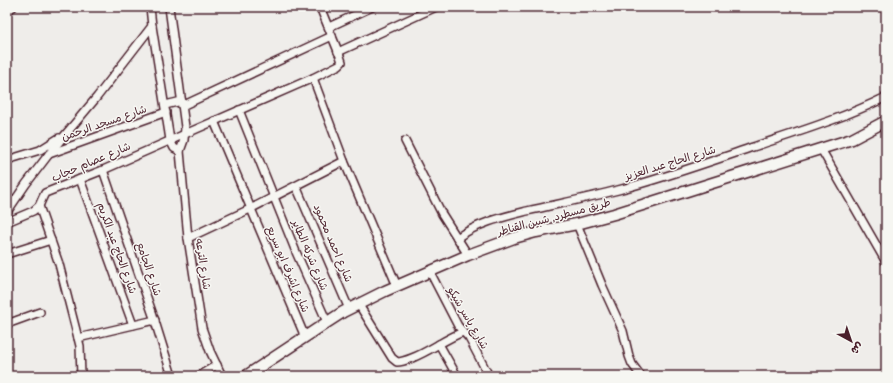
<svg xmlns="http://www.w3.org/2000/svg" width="893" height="383" font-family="'Balsamiq Sans','Playpen Sans Arabic',sans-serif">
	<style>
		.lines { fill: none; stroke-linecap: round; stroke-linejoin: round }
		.street-casing { stroke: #4a1f2b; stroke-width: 10 }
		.secondary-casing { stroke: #4a1f2b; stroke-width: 13 }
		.street { stroke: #f6f6f2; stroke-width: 7 }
		.secondary { stroke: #f6f6f2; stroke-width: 10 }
		.labels { text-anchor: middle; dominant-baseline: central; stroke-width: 3; stroke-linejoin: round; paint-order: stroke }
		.street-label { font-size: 11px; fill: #4a1f2b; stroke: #f6f6f2 }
	</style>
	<rect width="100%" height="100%" fill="#efedea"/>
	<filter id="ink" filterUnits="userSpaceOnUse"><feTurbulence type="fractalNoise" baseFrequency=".025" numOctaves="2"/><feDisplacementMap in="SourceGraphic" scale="8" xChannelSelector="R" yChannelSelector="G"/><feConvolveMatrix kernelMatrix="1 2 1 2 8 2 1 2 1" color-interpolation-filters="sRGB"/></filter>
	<g filter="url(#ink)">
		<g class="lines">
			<defs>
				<g id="street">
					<polyline points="150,7 152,26 170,140 174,148 180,151"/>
					<polyline points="169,7 185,127 184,140 180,151 188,238 202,328 210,351 222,376"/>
					<polyline points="7,11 13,7"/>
					<polyline points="329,27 372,7"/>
					<polyline points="338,52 436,7"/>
					<polyline points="313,78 344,161 397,286"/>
					<polyline points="165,105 182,101"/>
					<polyline points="182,106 332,36"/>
					<polyline points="239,110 296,252 327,322"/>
					<polyline points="214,121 305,337"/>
					<polyline points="405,141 442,214 468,255"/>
					<polyline points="821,149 886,262"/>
					<polyline points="49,154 166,112"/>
					<polyline points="7,160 40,150 59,138"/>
					<polyline points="103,170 153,315 172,376"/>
					<polyline points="80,179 133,325"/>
					<polyline points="296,186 349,309"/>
					<polyline points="39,206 59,264 78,338 80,346 81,376"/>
					<polyline points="7,212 26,184 49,154 97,97 152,26"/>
					<polyline points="7,222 33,211 39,206 43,197 45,193 103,170 185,134 313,78 339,65 342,62 340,56 320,7"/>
					<polyline points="577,224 602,285 623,331 629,356 632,364 641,376"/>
					<polyline points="188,238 250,209 344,161"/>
					<path d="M457,238c20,-15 46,-21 70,-27 30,-7 61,-13 91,-21 46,-12 91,-28 135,-43 45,-15 91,-29 133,-50"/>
					<polyline points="7,254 51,240"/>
					<polyline points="430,272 458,326 469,338 489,376"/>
					<path d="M359,305l33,53 5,4c5,0 10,-2 15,-4 18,-7 33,-19 51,-26"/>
					<polyline points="7,324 40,312"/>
					<polyline points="78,338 155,320"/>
					<polyline points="439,344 457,376"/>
					<polyline points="198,376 217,365"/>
				</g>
				<polyline id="secondary" points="246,376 326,323 343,312 385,291 468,255 514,238 536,232 577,224 614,214 836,144 852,139 886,121"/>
			</defs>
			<use href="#street" class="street-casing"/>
			<use href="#secondary" class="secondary-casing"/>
			<use href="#street" class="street"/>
			<use href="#secondary" class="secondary"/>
		</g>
	</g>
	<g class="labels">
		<g class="street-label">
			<text transform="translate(104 123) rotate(-19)">شارع مسجد الرحمن</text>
			<text transform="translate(91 162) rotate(-23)">شارع عصام حجاب</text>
			<text transform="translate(670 163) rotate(-17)">شارع الحاج عبد العزيز</text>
			<text transform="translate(554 217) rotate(-15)">طريق مسطرد, شبين القناطر</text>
			<text transform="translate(333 243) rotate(67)">شارع احمد محمود</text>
			<text transform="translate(117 248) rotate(70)">شارع الحاج عبد الكريم</text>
			<text transform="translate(310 255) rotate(67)">شارع شركه الطاير</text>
			<text transform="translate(203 264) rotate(81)">شارع الترعه</text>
			<text transform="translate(149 269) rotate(71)">شارع الجامع</text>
			<text transform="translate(288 269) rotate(67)">شارع اشرف ابو سريع</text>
			<text transform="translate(468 318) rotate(60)">شارع ياسر شيكو</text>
		</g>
	</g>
	<rect width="893" height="383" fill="none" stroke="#f6f6f2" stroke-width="24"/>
	<rect x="12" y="12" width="869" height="359" fill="none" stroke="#4a1f2b" stroke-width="1.5" filter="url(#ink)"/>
	<g transform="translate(851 341) rotate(140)" stroke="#f6f6f2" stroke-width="3" paint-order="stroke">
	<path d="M0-3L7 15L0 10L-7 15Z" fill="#4a1f2b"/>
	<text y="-6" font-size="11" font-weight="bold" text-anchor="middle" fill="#4a1f2b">ش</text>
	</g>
</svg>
